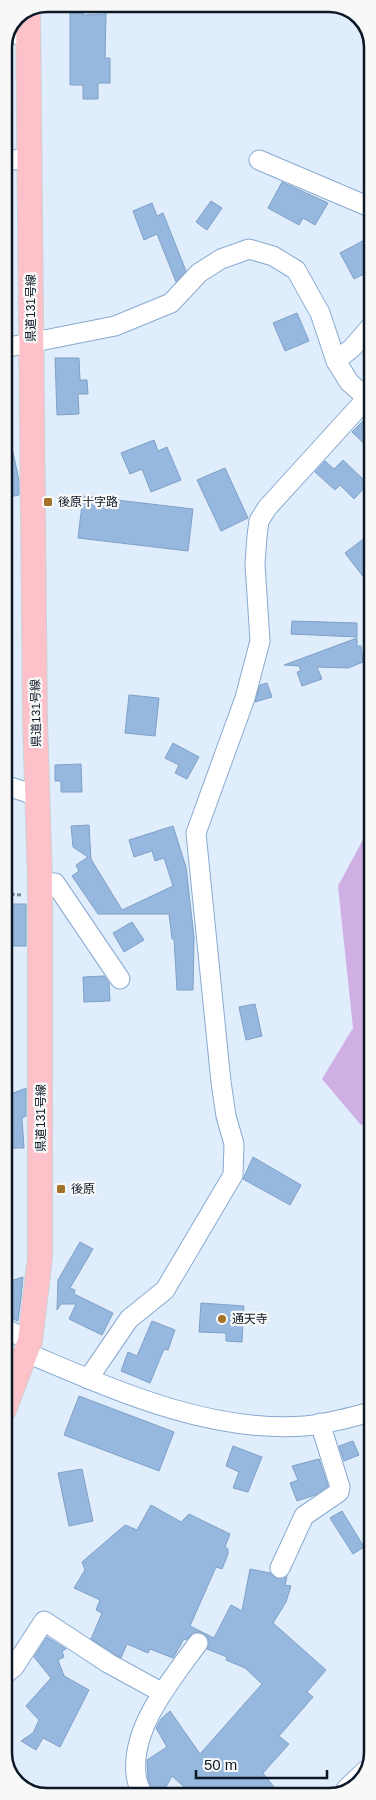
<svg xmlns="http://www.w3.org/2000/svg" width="376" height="1800" font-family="Helvetica,'Noto Sans JP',sans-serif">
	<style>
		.green { fill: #d0afe4 }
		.building { fill: #97b8de; stroke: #80a0c6 }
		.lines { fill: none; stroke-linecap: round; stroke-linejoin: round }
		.minor-casing { stroke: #89aad0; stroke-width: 21 }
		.major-casing { stroke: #ced1d4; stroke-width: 26 }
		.path { stroke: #798695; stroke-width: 3; stroke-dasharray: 4 2.5; stroke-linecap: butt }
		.minor { stroke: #fff; stroke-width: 19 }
		.major { stroke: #fdc2c9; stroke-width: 24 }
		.poi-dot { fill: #a47128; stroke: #f8f8f8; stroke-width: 2 }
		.labels { text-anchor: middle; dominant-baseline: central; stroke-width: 4.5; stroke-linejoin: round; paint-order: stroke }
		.street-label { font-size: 12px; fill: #0c1826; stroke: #f8f8f8 }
		.poi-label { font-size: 12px; fill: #0c1826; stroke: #f8f8f8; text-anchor: start }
		.rim { fill: none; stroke: #0c1826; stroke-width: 2.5 }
	</style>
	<rect width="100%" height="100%" fill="#dfedfd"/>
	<polygon class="green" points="372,823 372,1121 361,1125 322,1079 353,1028 338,886"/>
	<g class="building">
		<polygon points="70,4 84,4 83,15 106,14 105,58 110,58 110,83 98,83 98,99 83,99 83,85 70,85"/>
		<polygon points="282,182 328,203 315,225 303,218 299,225 268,208"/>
		<polygon points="211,201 222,208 207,230 196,222"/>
		<polygon points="152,203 157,216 163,213 186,271 176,282 157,234 144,240 133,211"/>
		<polygon points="372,236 372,270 354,279 340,253"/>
		<polygon points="297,313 309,341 285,351 273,323"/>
		<polygon points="55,358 79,358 80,380 87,380 88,394 78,394 79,414 57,415"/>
		<polygon points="372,412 372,451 352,432"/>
		<polygon points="10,439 19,480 19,495 4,498 4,440"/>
		<polygon points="154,440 158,451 167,447 181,480 151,492 142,469 130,474 121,453"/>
		<polygon points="343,460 368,484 354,499 340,485 335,490 315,472 325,461 334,469"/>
		<polygon points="225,468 248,518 221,531 197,480"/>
		<polygon points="83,496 193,509 188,551 78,538"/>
		<polygon points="366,537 372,544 372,588 345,553"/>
		<polygon points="292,621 357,623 357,637 291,634"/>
		<polygon points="357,638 357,646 361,646 363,662 348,668 317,667 322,679 302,686 297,672 301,671 299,666 284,665"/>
		<polygon points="267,683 272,697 255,702 260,685"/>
		<polygon points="129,695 159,698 155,736 125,733"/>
		<polygon points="173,743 199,757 187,779 175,773 179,765 165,758"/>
		<polygon points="81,764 82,792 61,792 61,781 55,781 55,765"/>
		<polygon points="89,825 91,859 122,910 173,886 164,858 155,861 152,851 134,857 129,840 173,826 186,867 194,937 193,990 177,990 174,939 172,939 169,914 98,914 72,876 79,871 76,865 88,857 73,847 71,826"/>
		<polygon points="4,904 26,904 26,946 5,946"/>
		<polygon points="132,922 144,940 124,952 113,933"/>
		<polygon points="104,976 109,983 110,1001 84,1002 83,977"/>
		<polygon points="255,1004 262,1036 246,1040 239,1007"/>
		<polygon points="26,1088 26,1116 22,1118 24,1148 4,1148 4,1105 12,1104 11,1094"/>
		<polygon points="253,1157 301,1185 290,1205 243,1179"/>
		<polygon points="80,1242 93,1249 70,1288 75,1290 74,1294 113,1313 102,1335 69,1319 76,1304 61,1304 57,1310 58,1280"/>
		<polygon points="23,1277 21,1298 18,1321 4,1315 4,1283"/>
		<polygon points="201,1303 244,1306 242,1342 226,1341 226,1333 199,1332"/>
		<polygon points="152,1321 175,1330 168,1350 164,1349 150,1383 121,1371 128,1352 137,1356"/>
		<polygon points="79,1396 174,1432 159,1471 64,1435"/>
		<polygon points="353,1441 359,1455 344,1461 339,1446"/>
		<polygon points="233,1446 262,1457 248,1492 233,1488 239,1472 226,1466"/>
		<polygon points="319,1459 328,1486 315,1495 297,1501 290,1483 298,1480 292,1466"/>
		<polygon points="82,1469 93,1521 69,1526 58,1473"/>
		<polygon points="151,1505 181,1522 189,1514 230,1534 225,1547 228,1549 228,1554 222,1569 216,1567 190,1626 214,1638 231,1605 242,1611 250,1569 270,1573 276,1578 287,1577 285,1585 291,1586 286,1602 273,1623 326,1670 307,1692 313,1697 279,1736 289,1744 263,1773 281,1796 194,1796 172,1776 161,1796 156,1796 154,1793 148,1779 147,1760 167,1747 156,1728 161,1719 170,1711 200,1754 262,1684 245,1668 226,1660 227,1657 207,1649 208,1638 200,1632 193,1633 186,1640 184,1639 173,1658 150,1649 148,1653 127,1644 121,1658 91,1639 102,1613 96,1610 100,1600 74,1588 85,1570 82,1562 125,1525 137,1530"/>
		<polygon points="342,1511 364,1547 353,1554 330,1518"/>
		<polygon points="47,1637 66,1649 62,1651 64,1657 58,1660 64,1676 89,1690 60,1747 43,1738 36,1750 21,1741 33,1733 39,1720 26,1706 51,1678 34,1657"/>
	</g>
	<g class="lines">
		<defs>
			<g id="minor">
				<polyline points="10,33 29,37"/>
				<polyline points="259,160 372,208"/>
				<polyline points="4,161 30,158"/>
				<polyline points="4,348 115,326 171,303 199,273 221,259 249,249 273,256 296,270 320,313 336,361 349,382 367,398 372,399"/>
				<polyline points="336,361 353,347 372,325"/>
				<polyline points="4,785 38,796"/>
				<polyline points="40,882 55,883 120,979"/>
				<polyline points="4,1328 30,1341"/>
				<path d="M27,1353c88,37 181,80 278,73 23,-2 45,-9 67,-14"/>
				<polyline points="88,1379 129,1319 165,1290 233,1175 234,1144 226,1116 221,1082 196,833 245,698 260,641 255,564 257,536 259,521 267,508 367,398"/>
				<polyline points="280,1568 304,1516 339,1492 340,1487 320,1423"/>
				<polyline points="4,1675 14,1667 44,1621 108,1663 161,1692"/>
				<polyline points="346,1789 366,1770"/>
				<path d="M143,1796c-3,-7 -7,-15 -7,-22 -5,-47 36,-95 62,-131"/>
			</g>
			<polyline id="major" points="4,1410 30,1341 40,1257 40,882 35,720 28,12"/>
		</defs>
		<use href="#minor" class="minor-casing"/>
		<use href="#major" class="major-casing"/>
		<polyline class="path" points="4,894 21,895"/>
		<use href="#minor" class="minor"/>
		<use href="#major" class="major"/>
	</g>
	<g class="poi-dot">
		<rect x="43" y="497" width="10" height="10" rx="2.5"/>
		<rect x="56" y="1184" width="10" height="10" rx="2.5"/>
		<circle cx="222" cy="1319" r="5"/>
	</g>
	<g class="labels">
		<g class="street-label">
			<text transform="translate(31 308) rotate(-90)">県道131号線</text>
			<text transform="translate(36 713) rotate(-91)">県道131号線</text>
			<text transform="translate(41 1118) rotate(-90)">県道131号線</text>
		</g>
		<g class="poi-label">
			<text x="58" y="502">後原十字路</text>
			<text x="71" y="1189">後原</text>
			<text x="232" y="1319">通天寺</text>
		</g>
	</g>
	<path d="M0 0H376V1800H0ZM47 12H329A35 35 0 0 1 364 47V1753A35 35 0 0 1 329 1788H47A35 35 0 0 1 12 1753V47A35 35 0 0 1 47 12Z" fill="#f8f8f8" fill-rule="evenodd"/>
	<path class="rim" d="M47 12H329A35 35 0 0 1 364 47V1753A35 35 0 0 1 329 1788H47A35 35 0 0 1 12 1753V47A35 35 0 0 1 47 12Z"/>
	<path d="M196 1770v8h131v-8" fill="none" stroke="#0c1826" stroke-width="2.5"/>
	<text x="204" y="1770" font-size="15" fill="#0c1826" stroke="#f8f8f8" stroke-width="4" paint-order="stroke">50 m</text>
</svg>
